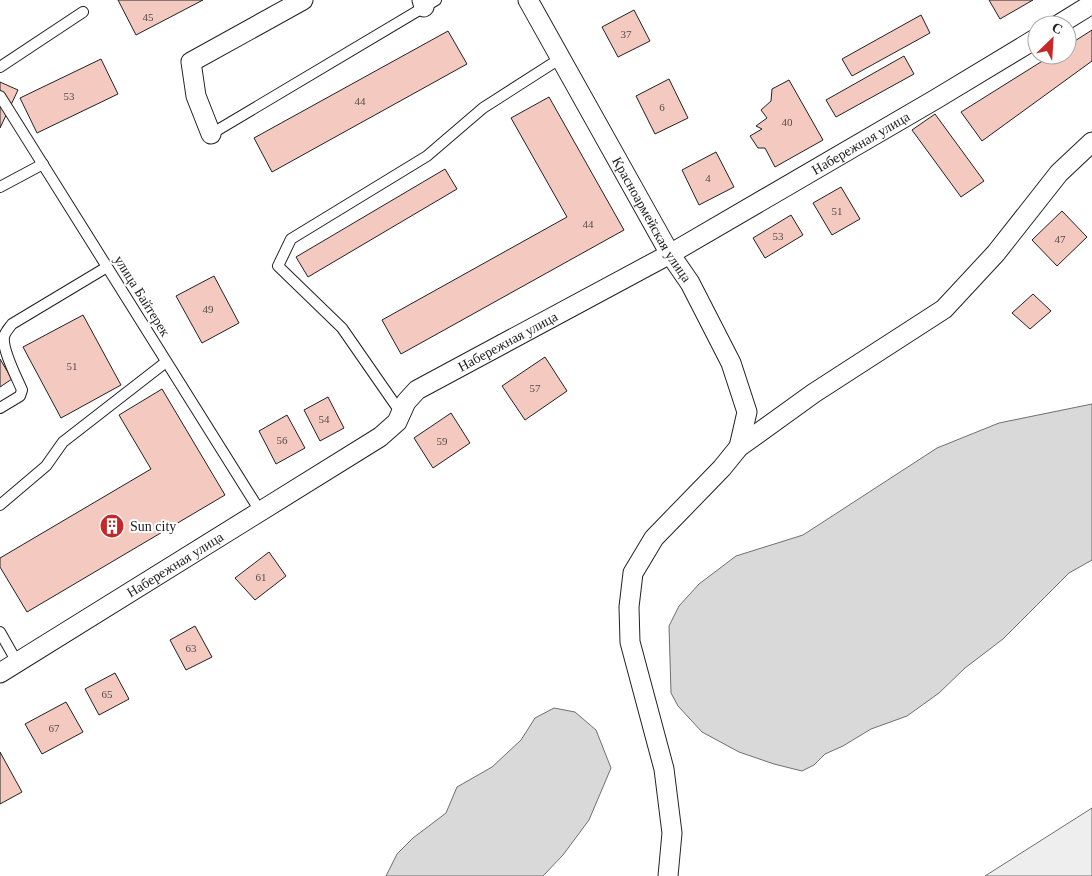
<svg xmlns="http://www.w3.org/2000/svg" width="1092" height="876" font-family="Georgia,serif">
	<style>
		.green { fill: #eee; stroke: #6f6f6f }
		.water { fill: #d9d9d9; stroke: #6f6f6f }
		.building { fill: #f3c9c0; stroke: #222 }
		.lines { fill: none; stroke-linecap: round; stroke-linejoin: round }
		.lane-casing { stroke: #222; stroke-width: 12 }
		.street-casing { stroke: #222; stroke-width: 21 }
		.lane { stroke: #fff; stroke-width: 10 }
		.street { stroke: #fff; stroke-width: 19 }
		.labels { text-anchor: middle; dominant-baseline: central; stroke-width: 4; stroke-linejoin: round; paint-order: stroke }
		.number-label { font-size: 11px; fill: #564c4a }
		.street-label { font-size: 14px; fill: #222; stroke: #fff }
		.poi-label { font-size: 14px; fill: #222; stroke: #fff; text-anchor: start }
	</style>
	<rect width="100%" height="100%" fill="#fff"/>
	<polygon class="green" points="1092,808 1092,876 985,876"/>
	<g class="water">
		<polygon points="1092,404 1092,560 1069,573 1003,639 965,668 939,693 907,716 871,729 843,746 825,754 814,765 802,771 774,764 739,752 702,732 678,706 671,693 669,626 679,606 699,584 736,556 803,535 937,448 999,423"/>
		<polygon points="554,708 575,712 596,730 611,768 589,820 563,855 543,876 386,876 397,854 413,838 446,813 457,787 492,767 521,740 535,718"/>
	</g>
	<g class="building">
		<polygon points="118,0 203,0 136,35"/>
		<polygon points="989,0 1033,0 1000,19"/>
		<polygon points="634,10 650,41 618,57 602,27"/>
		<polygon points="921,15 930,33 852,76 842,59"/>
		<polygon points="1092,30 1092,61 982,141 961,112 1052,55 1067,55 1067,46"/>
		<polygon points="448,31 467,64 272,172 254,138"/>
		<polygon points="904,56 914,74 836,117 826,100"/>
		<polygon points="101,59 118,94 37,133 20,98"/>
		<polygon points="669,79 688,118 655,134 636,96"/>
		<polygon points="789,80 823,140 775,167 765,148 758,148 750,136 762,129 756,126 767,118 761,110 771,101 772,89"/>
		<polygon points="0,82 18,90 0,128"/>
		<polygon points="549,97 624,230 401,354 382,320 567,217 511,118"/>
		<polygon points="935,114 984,181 961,197 912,130"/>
		<polygon points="716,152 734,187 699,205 682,170"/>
		<polygon points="445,169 457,189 308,277 296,257"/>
		<polygon points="841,187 860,219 832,235 813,203"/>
		<polygon points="1062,211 1087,237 1057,266 1032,240"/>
		<polygon points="791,215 803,235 765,258 753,238"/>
		<polygon points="214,276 239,323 202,343 176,296"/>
		<polygon points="1033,294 1051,311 1030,329 1012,313"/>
		<polygon points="83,315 121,385 61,418 23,347"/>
		<polygon points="545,357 567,391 525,420 502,386"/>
		<polygon points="0,359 12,379 0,387"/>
		<polygon points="162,389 225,495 27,612 0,567 0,558 151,469 119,415"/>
		<polygon points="328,397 344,428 320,441 304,410"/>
		<polygon points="451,413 470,443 433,468 414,438"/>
		<polygon points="287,415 305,448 276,464 259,431"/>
		<polygon points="269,552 286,576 255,600 235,578"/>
		<polygon points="195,626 212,657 186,670 170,640"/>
		<polygon points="115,673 129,699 99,715 85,689"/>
		<polygon points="66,702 83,732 42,754 25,724"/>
		<polygon points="0,752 22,792 0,804"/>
	</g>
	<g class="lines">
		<defs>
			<g id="lane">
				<polyline points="0,67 83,12"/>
				<polyline points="0,96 260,511"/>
				<polyline points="211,134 436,0"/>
				<polyline points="0,187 43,164"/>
				<path d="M0,408l20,-12 2,-6c-5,-12 -20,-40 -18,-53 1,-5 5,-9 8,-13l95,-57"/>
				<polyline points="401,413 342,328 278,266 291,239 427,156 483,108 561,58"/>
				<polyline points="0,505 46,466 63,442 166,362"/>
				<polyline points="0,632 17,662"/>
			</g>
			<g id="street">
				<polyline points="422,0 424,7"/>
				<path id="s1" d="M528,0l142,254 20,29 41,80 16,49 -8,35"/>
				<polyline points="1058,25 1092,4"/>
				<polyline points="211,134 196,96 191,62 303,0"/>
				<path id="s2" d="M0,673l380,-236 17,-15 9,-20 11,-12 253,-136 266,-155 101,-61"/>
				<polyline points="668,876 672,833 664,769 630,642 629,607 633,573 654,538 722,468 739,447 814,393 944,309 996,253 1059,173 1092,142"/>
			</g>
		</defs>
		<use href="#lane" class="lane-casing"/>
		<use href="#street" class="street-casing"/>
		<use href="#lane" class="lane"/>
		<use href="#street" class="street"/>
	</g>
	<defs>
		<symbol id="building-disc" viewBox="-11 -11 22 22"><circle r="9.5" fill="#c62828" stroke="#fff"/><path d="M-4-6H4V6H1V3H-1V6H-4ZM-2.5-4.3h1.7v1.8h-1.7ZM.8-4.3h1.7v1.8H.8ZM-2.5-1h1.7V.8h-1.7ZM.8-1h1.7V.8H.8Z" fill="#fff"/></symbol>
	</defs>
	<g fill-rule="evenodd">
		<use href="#building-disc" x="98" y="512" width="28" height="28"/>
	</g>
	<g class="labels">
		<g class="number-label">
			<text x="148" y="17">45</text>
			<text x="626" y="34">37</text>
			<text x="69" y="96">53</text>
			<text x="360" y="101">44</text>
			<text x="662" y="107">6</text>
			<text x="787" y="122">40</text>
			<text x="708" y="178">4</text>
			<text x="837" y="211">51</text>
			<text x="588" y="224">44</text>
			<text x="778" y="236">53</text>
			<text x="1060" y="239">47</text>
			<text x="208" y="309">49</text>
			<text x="72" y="366">51</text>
			<text x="535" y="388">57</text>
			<text x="324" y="419">54</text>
			<text x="282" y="440">56</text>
			<text x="442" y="441">59</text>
			<text x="261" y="577">61</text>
			<text x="191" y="648">63</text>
			<text x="107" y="694">65</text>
			<text x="54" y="728">67</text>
		</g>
		<g class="street-label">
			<text stroke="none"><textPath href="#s2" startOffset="1016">Набережная улица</textPath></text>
			<text stroke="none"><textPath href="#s1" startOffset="252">Красноармейская улица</textPath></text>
			<text transform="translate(142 296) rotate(58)">улица Байтерек</text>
			<text stroke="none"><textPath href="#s2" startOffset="611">Набережная улица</textPath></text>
			<text stroke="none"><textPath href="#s2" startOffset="206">Набережная улица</textPath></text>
		</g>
		<g class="poi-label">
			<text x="130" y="526">Sun city</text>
		</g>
	</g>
	<g transform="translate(1052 40) rotate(25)"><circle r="24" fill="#ffffff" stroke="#a7a7a7"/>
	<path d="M0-4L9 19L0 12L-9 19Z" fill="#c62828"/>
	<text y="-8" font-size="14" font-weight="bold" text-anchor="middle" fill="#222222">С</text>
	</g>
</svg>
